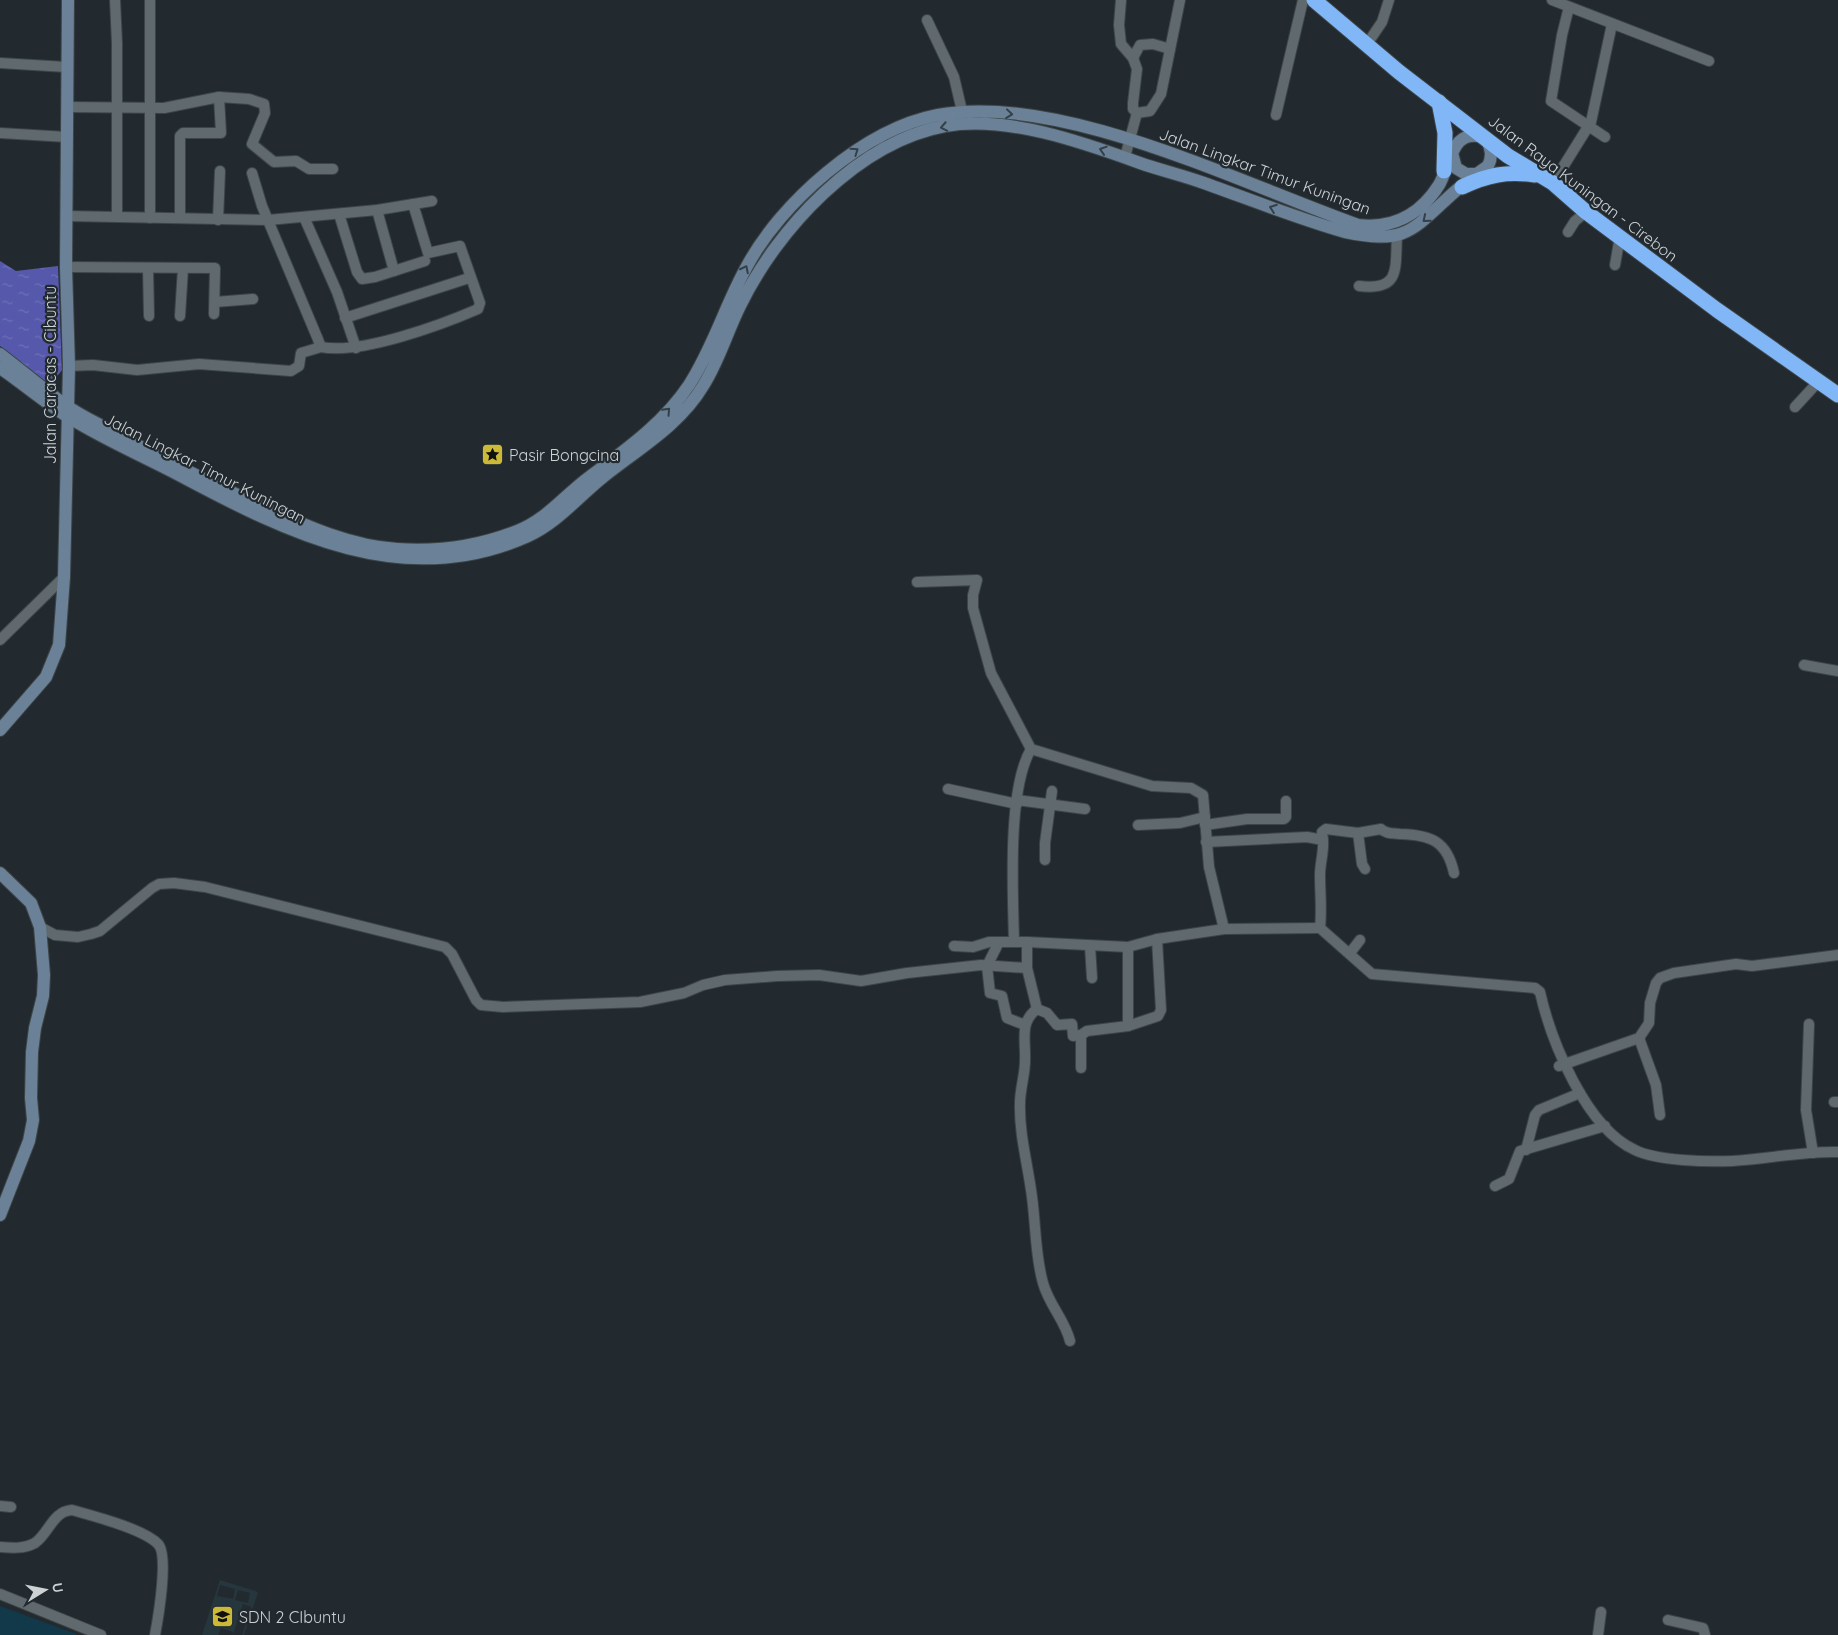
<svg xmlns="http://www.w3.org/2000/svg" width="1838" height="1635" font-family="Quicksand,sans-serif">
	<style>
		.built { fill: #26363d; fill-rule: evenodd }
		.green { fill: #11394a }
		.water { fill: url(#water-ripples) }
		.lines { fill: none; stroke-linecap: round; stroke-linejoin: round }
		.street-casing { stroke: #3d4548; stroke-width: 12 }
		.secondary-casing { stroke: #3d4548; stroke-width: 14 }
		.highway-casing { stroke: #3d4548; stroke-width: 17 }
		.street { stroke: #606a6e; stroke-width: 10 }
		.secondary { stroke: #6a8197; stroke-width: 12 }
		.highway { stroke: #81b6f7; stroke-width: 15 }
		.oneway { stroke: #344049 }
		.labels { text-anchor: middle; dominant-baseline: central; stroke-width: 4.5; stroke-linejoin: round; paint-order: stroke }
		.street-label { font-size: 16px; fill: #cdd2d5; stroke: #222a2f }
		.poi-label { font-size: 16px; fill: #cdd2d5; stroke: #222a2f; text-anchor: start }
	</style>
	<defs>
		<pattern id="water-ripples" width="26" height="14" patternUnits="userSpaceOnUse" patternTransform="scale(1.25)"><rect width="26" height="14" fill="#5659ab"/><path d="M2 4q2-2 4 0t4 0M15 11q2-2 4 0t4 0" fill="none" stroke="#6d70b6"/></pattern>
	</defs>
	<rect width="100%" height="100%" fill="#222a2f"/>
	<path class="built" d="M220,1580l38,12 -14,43h-2l9,-28 -8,-3 -10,31v-3l-12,-4 -3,7h-16zM220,1585l15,4 -2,10 -16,-3zM238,1590l12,3 -2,10 -13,-3z"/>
	<polygon class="green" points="0,1606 76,1634 76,1635 0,1635"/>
	<polygon class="water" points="0,261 16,271 58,266 62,370 55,379 45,381 0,346"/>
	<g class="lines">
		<defs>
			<g id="street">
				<polyline points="115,0 117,43 117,217"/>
				<polyline points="150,0 150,218"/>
				<polyline points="1121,0 1119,25 1121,44 1133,58 1137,69 1133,103 1133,109 1137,113"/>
				<polyline points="1552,0 1709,61"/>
				<polyline points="1569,7 1562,35 1551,101 1605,137"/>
				<polyline points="927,20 954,77 962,111"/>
				<polyline points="1367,44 1382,22 1389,0"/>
				<polyline points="1133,58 1140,45 1153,44 1170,49"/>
				<polyline points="0,63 66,67"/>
				<polyline points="219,97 249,99 264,104 265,113 252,144 274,162 296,161 309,169 333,169"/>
				<polyline points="68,107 164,108 219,97 221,133 183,133 180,136 180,218"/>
				<polyline points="1276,115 1303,0"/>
				<polyline points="0,133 67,137"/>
				<polyline points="1125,157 1137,113 1150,111 1161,94 1180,0"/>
				<path d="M252,173l10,33 55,131 4,10c39,8 120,-22 157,-38l2,-6 -20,-57 -32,7 -15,-49"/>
				<polyline points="1553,183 1591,122 1612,24"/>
				<polyline points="377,210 394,271"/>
				<polyline points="339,214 357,272 362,279 375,277 425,261"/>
				<polyline points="67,216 268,220 377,210 432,201"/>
				<polyline points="304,217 337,292 356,348"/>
				<polyline points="218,220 220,171"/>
				<polyline points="1568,232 1575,221 1586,212"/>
				<polyline points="1615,265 1620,236"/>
				<polyline points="66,267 215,268 214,314"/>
				<polyline points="148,268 149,316"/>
				<path d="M1359,286c42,5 36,-17 38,-50"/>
				<polyline points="215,302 253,299"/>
				<polyline points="180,316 183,268"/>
				<polyline points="345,318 469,278"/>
				<polyline points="69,366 93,365 137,370 199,364 291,371 299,366 301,353 321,347"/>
				<polyline points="1795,407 1818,382"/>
				<polyline points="917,582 977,580 973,595 973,608 991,673 1031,749 1152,786 1191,788 1203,795 1209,867 1224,929"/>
				<polyline points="0,640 64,577"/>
				<polyline points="1804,665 1838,671"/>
				<polyline points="948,789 1017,804"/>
				<polyline points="1017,800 1085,809"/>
				<polyline points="1138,825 1180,823 1205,817"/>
				<polyline points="1205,825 1247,819 1284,819 1286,817 1286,801"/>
				<polyline points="1358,833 1362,864 1365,869"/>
				<path d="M1323,840l-1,-8 4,-3 32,4 23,-4c5,5 11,4 19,5 31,1 47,7 54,39"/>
				<path d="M1206,842l101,-5 16,3c1,12 -3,23 -3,35 0,18 2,35 0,53l52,46 163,14 5,4c11,49 46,136 95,158 22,11 73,12 97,11 36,-2 71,-10 106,-9"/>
				<polyline points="1045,860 1045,843 1052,791"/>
				<polyline points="40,927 55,935 78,937 91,934 100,931 152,888 159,884 174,883 205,887 445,947 452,954 476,1000 481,1005 503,1007 640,1002 684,993 703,985 725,980 777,976 819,975 861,981 907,973 981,965 1027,968"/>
				<path d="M1014,942c-1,-49 -7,-152 17,-193"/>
				<polyline points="1027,942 1027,968 1037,1009"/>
				<polyline points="998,944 987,966 990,993 1002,996 1007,1018 1025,1025"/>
				<polyline points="954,946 973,947 989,942 1027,942 1128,947 1157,939 1224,929 1320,928"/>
				<polyline points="1090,946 1092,978"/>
				<polyline points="1350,953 1360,940"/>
				<polyline points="1809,1024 1806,1110 1813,1153"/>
				<polyline points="1128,1026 1128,947"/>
				<polyline points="1639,1038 1656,1085 1660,1115"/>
				<polyline points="1559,1066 1639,1038 1649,1023 1650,1003 1656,983 1660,978 1674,973 1736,964 1752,966 1838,955"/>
				<polyline points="1081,1068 1081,1035"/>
				<polyline points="1834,1102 1838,1102"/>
				<polyline points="1526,1150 1535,1115 1539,1110 1580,1093"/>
				<polyline points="1495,1186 1509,1179 1520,1151 1605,1126"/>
				<path d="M1070,1341c-5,-21 -21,-36 -27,-58 -8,-28 -7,-57 -11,-86 -4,-32 -13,-63 -12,-94 0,-14 5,-28 5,-42 1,-20 -6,-39 12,-52l10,4 10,12 15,-1 1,12 8,-1 6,-4 41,-5 30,-10 3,-6 -4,-71"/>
				<polyline points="0,1506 11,1507"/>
				<path d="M0,1547c12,1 24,2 35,-4 14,-10 18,-32 37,-33 21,6 72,19 86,34 11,11 0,75 -3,91"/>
				<polyline points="0,1594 101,1635"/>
				<polyline points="1668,1620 1703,1628 1705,1635"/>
				<polyline points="1598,1635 1601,1612"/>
			</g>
			<g id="secondary">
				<polyline points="1452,153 1456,168 1466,174 1477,174"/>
				<path d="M0,354c21,16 42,34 64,50 15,11 33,19 49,28 46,25 91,48 138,69 47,21 95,45 146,48 41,3 82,-3 120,-18 29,-11 47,-35 71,-53 36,-27 76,-55 101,-93 24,-37 36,-79 57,-117 34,-65 118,-139 192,-153 122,-23 304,69 420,110 34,4 62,-10 81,-40 12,-21 12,-59 47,-47 5,10 7,18 2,28 -13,9 -26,19 -37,29 -41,38 -47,49 -106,37 -49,-14 -96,-33 -144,-50 -20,-7 -41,-12 -61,-19 -58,-21 -134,-48 -195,-37 -87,16 -168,103 -205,180 -13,26 -21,55 -37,80 -23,39 -65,63 -100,91 -25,20 -46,46 -75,59 -124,56 -240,-3 -349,-61 -38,-20 -78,-37 -114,-60 -22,-14 -43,-32 -65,-47"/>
				<polyline points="0,730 46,677 59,645 64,577 69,366 66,267 68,0"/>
				<polyline points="0,873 31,903 40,927 44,975 43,996 35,1028 32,1052 31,1098 33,1120 29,1141 0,1215"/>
			</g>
			<g id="highway">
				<polyline points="1314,0 1399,72 1508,156 1553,183 1586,212 1717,310 1838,395"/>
				<polyline points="1439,102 1445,133 1444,171"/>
				<path d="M1462,187c25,-12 45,-16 73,-12"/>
			</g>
		</defs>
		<use href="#street" class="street-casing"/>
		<use href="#secondary" class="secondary-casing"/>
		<use href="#highway" class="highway-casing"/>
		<use href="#street" class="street"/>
		<use href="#secondary" class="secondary"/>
		<use href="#highway" class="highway"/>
	</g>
	<defs><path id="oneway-chevron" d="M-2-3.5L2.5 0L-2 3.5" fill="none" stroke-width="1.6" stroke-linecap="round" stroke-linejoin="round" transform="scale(1.25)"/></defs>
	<g class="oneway">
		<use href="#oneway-chevron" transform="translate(1009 114) rotate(6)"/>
		<use href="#oneway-chevron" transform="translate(944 127) rotate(169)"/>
		<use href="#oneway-chevron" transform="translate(1103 150) rotate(-162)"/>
		<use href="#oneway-chevron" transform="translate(855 151) rotate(-35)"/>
		<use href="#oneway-chevron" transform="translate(1273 208) rotate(-160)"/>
		<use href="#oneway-chevron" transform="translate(1426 219) rotate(140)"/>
		<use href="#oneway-chevron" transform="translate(745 269) rotate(-63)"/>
		<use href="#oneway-chevron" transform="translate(667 411) rotate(-47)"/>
	</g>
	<defs>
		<symbol id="sight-square" viewBox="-11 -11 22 22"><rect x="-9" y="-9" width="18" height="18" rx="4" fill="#cdb938" stroke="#222a2f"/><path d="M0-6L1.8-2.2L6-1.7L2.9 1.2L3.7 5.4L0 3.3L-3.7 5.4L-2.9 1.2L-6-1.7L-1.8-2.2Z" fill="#111"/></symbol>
		<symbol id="school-square" viewBox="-11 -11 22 22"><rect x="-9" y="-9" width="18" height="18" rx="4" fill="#cdb938" stroke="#222a2f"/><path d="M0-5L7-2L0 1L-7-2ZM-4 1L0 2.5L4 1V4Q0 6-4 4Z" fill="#111"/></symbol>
	</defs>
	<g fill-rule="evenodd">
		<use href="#sight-square" x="480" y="442" width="25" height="25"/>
		<use href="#school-square" x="210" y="1604" width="25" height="25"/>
	</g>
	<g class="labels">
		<g class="street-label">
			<text transform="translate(1265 171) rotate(20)">Jalan Lingkar Timur Kuningan</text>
			<text transform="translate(1583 188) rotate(37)">Jalan Raya Kuningan - Cirebon</text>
			<text transform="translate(50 375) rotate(-90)">Jalan Caracas - Cibuntu</text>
			<text transform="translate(205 468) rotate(27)">Jalan Lingkar Timur Kuningan</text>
		</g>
		<g class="poi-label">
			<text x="509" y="455">Pasir Bongcina</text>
			<text x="239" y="1617">SDN 2 CIbuntu</text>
		</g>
	</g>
	<g transform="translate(45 1590) rotate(80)" stroke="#222a2f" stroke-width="4" paint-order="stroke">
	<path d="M0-4L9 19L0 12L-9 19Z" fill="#cdd2d5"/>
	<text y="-8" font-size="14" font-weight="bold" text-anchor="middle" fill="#cdd2d5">U</text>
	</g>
</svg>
